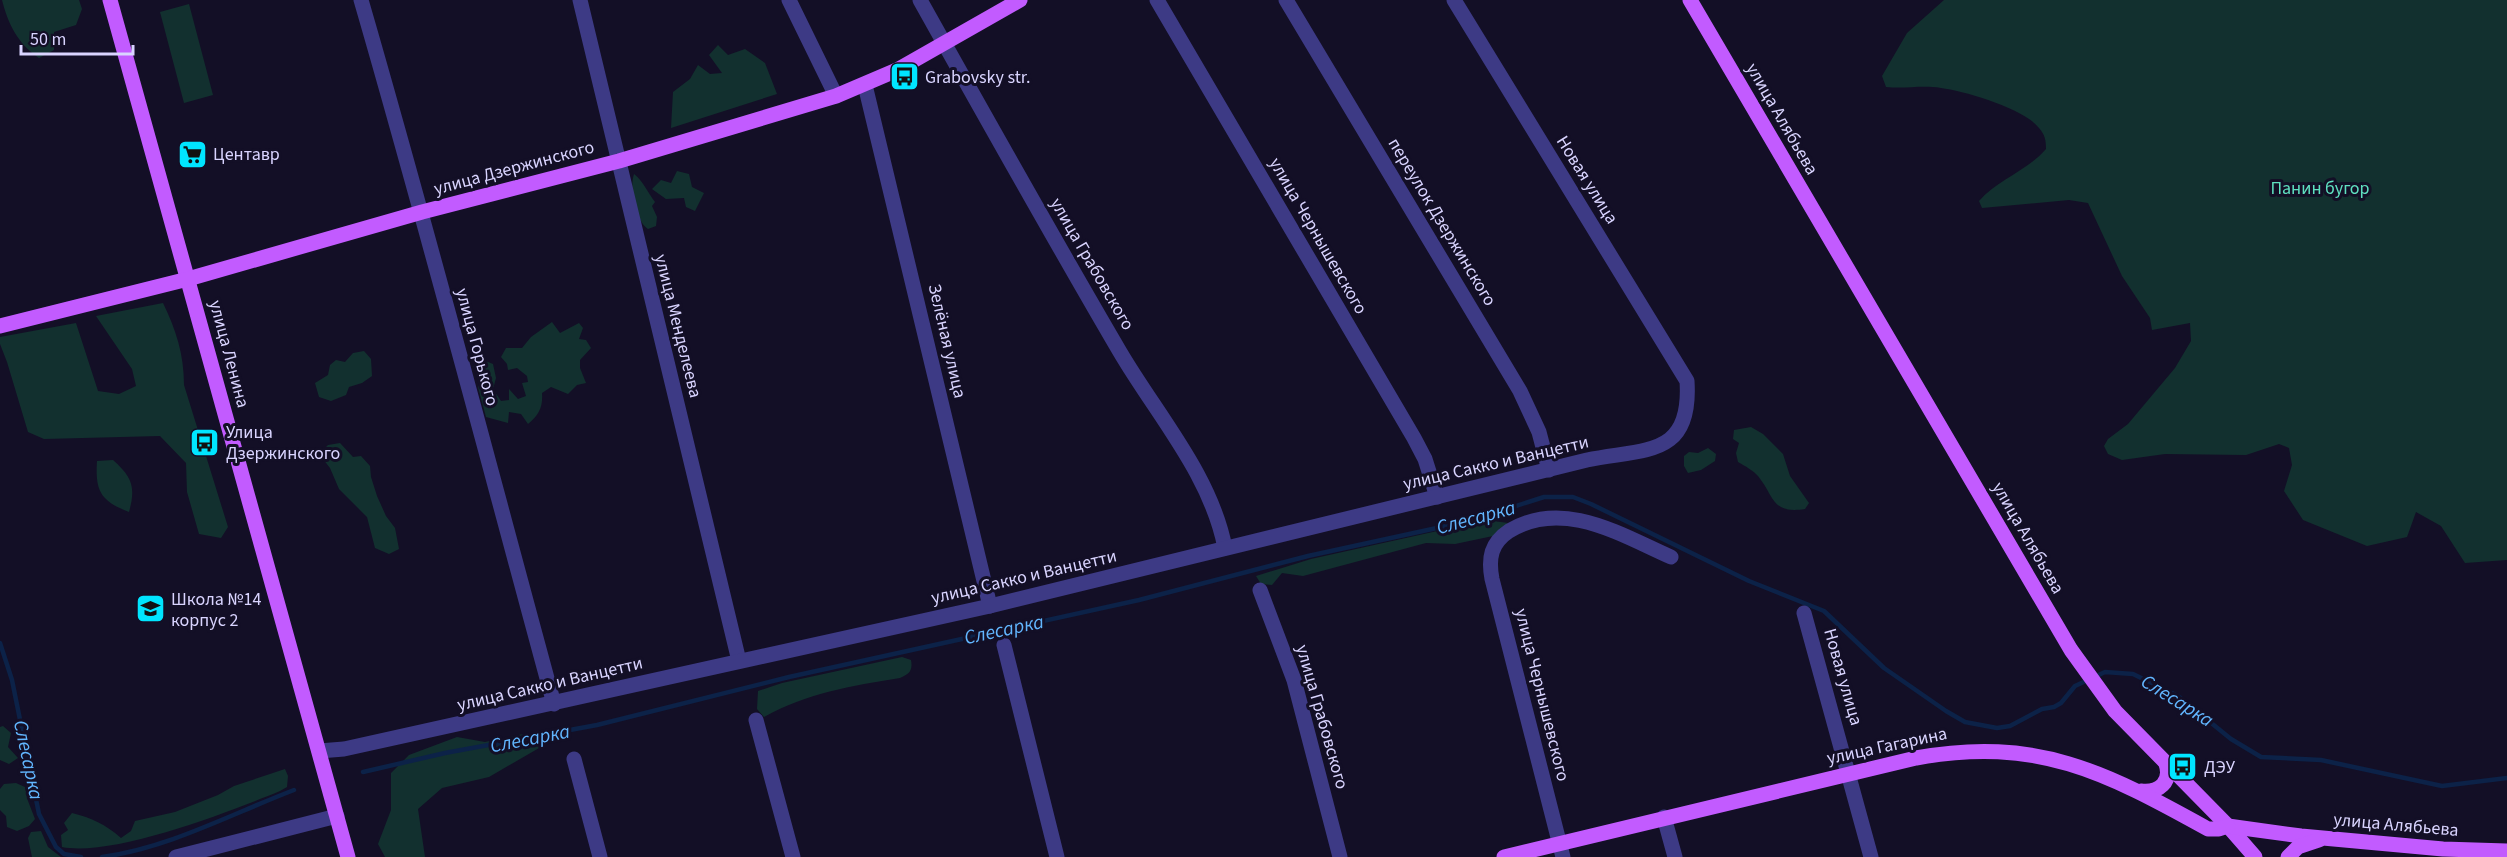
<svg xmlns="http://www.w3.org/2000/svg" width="2507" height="857" font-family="'Source Sans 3',sans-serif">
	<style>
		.green { fill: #12302f }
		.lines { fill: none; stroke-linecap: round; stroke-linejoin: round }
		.stream { stroke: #0c2248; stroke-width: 4.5 }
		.minor { stroke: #3d3a85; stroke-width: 15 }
		.major { stroke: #c25bff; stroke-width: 15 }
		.labels { text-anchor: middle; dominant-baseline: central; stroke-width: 6; stroke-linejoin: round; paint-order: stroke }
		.poi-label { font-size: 18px; fill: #d9d4ff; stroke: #130f26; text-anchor: start }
		.street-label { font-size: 18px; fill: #d9d4ff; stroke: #130f26 }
		.park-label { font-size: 18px; fill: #5fe0c0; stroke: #130f26 }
		.water-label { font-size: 20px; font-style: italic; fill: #62b6ff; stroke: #130f26 }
	</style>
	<rect width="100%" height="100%" fill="#130f26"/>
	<g class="green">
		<path d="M2,0h77l3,9 -6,16 -22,7v18l-15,8c-21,-14 -31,-34 -37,-58z"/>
		<path d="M1944,0h563v560l-42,3 -24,-37 -25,-14 -9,25 -40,9 -64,-26 -19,-29 8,-26 -3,-17 -10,-4 -33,11 -81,-1 -43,6 -14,-6 -4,-8 4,-7 20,-15 47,-56 16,-27 -1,-18 -38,7 -2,-12 -28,-42 -34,-73 -19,-3 -87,8 -3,-7c19,-22 48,-30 67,-52 0,-9 -1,-14 -7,-21 -14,-19 -74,-37 -98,-40 -19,-3 -36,1 -55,-1l-4,-11 25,-43z"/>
		<polygon points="189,4 213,95 184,103 160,12"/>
		<polygon points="718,45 728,55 745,49 765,63 777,94 671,128 673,92 690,79 698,65 710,74 722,73 709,55"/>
		<polygon points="677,171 689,174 692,187 704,193 695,211 686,207 684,198 666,199 652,189 661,180 671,183"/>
		<path d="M634,174c9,7 14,19 21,28l-3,4 5,11 -1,9 -8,3c-13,-9 -19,-40 -14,-55z"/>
		<path d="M163,303c13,27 21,51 21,82l44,142 -7,11 -22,-4 -12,-42 -1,-29 -26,-27 -116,3 -16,-7 -21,-70 -7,-18v-7l76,-14 22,68 21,3 17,-8 -4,-17 -36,-53z"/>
		<path d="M552,322l8,11 19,-10 4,5 -4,11 7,1 5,8 -11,12v8l6,15 -9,2 -9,9 -17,-7 -9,6c1,14 -3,22 -14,31l-7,-10 -12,-2 -1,11 -22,-6 -8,-30 4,-7 -9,-14 10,-6 10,4 3,14 -3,11 8,12 8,-1v-11l9,10 8,-3 -4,-13 6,-1 -1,-6 -10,-8 -9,2 -1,-6 -6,-7 5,-9h16l9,-11z"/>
		<polygon points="364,351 371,359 372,376 362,383 349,387 346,395 331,401 319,397 315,383 328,375 330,365 336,360 345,362 353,353"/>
		<path d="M1751,427l12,7 20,20 7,22 19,27 -4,6c-34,5 -30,-12 -47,-33 -4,-5 -13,-10 -20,-14l-2,-9 3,-10 -6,-4 1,-9z"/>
		<polygon points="340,443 353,457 361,456 370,466 371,477 377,496 386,516 395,528 399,549 389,554 375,548 367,517 339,489 330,468 319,454 328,445"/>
		<polygon points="1708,448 1716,454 1715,461 1701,470 1688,473 1684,466 1684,456 1689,452 1698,453"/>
		<path d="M113,460c19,17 23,27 16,52 -28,-11 -34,-20 -32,-51z"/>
		<polygon points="1487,520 1508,523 1493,536 1455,544 1426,543 1303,576 1282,573 1272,585 1261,584 1256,576 1311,559"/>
		<path d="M902,657l9,3c2,11 -2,14 -11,18 -49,8 -93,15 -136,39l-7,-8 1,-18 24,-8z"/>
		<polygon points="3,726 11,733 8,747 18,758 9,764 0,760 0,727"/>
		<polygon points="523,734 546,744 489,777 442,788 418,809 425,857 385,857 378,844 391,810 391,773 409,755 457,737 485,742"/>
		<path d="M285,769l3,7 -1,11 -7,4c-51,21 -168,66 -218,56l-1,-12 7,-5 -4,-7 8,-10c20,5 33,11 49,25l10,-7 4,-10 40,-9 43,-17 16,-9z"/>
		<polygon points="16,783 27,788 28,801 35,819 29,826 17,831 7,827 6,816 0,810 0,789 4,784"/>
		<polygon points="41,831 48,847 61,857 32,857 28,838 31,832"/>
	</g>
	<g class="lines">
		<g class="stream">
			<polyline points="0,643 12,680 39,814 56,847 64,854 81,857"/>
			<polyline points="363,772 445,753 597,725 789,677 1139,600 1308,556 1469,521 1544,497 1573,497 1591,504 1749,581 1824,611 1884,668 1946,711 1965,722 1997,728 2010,726 2042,709 2054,707 2061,703 2075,686 2105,672 2133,674 2178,696 2231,739 2261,757 2321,760 2442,786 2507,778"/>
			<path d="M102,857c67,-9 129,-43 192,-67"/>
		</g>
		<g class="minor">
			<path d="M361,0c68,234 129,469 193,704"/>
			<polyline points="580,0 739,661"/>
			<polyline points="789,0 836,96"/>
			<path d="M920,0c66,118 132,236 200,352 37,63 91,123 105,196"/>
			<polyline points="1157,0 1414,438 1425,459 1437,497"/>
			<polyline points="1286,0 1520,391 1539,432 1549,470"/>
			<polyline points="865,85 990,606"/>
			<polyline points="1260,590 1294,680 1340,857"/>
			<polyline points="1804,613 1871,857"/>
			<polyline points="1004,645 1057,857"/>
			<polyline points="756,720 793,857"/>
			<path d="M319,751l25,-2 646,-143 597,-146c58,-12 105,-2 100,-79l-233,-381"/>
			<polyline points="574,759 600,857"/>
			<polyline points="1664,817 1675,857"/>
			<polyline points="176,857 337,816"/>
			<path d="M1563,857l-71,-278c-4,-21 -1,-36 17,-48 54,-33 112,4 162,26"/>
		</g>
		<g class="major">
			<polyline points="110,0 348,857"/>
			<polyline points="1690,0 2071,650 2115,711 2228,826 2255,857"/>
			<polyline points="0,326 188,279 422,212 619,161 836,96 897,70 1020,0"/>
			<path d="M2141,791c18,2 31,-9 25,-27"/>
			<polyline points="2228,826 2301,836 2443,849 2507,851"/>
			<path d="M1504,857l412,-99c121,-22 189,14 292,71h11l9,-3"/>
			<polyline points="2288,857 2298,847 2319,840"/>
		</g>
	</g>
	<defs>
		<symbol id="bus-square" viewBox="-11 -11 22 22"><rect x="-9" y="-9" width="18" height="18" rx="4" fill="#00e5ff" stroke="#130f26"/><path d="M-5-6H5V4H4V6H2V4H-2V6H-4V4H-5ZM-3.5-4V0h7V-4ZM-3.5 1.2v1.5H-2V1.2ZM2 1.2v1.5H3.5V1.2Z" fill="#111"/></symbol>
		<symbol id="supermarket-square" viewBox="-11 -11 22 22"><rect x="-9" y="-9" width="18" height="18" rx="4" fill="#00e5ff" stroke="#130f26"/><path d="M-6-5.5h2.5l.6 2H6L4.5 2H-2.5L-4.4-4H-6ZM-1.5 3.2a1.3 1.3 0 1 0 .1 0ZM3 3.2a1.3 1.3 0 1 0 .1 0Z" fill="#111"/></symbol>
		<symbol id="school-square" viewBox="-11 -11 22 22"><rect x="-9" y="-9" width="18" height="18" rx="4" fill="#00e5ff" stroke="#130f26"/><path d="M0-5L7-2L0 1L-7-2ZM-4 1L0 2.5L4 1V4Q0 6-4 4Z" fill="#111"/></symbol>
	</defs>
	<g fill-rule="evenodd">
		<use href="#bus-square" x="888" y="60" width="33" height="33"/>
		<use href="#supermarket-square" x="176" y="138" width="33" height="33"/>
		<use href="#bus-square" x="188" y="426" width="33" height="33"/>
		<use href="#school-square" x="134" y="592" width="33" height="33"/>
		<use href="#bus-square" x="2166" y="750" width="33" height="33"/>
	</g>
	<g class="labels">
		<g class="poi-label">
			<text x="925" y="77">Grabovsky str.</text>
			<text x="213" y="154">Центавр</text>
			<text x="226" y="432">Улица<tspan x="226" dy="21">Дзержинского</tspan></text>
			<text x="171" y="599">Школа №14<tspan x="171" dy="21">корпус 2</tspan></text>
			<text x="2204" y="767">ДЭУ</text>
		</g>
		<g class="street-label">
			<text transform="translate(1782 119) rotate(60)">улица Алябьева</text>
			<text transform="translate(514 168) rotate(-15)">улица Дзержинского</text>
			<text transform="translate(1587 180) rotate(58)">Новая улица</text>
			<text transform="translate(1442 222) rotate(59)">переулок Дзержинского</text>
			<text transform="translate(1318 236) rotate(60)">улица Чернышевского</text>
			<text transform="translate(1092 264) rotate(60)">улица Грабовского</text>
			<text transform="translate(678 326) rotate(76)">улица Менделеева</text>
			<text transform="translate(947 341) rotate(77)">Зелёная улица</text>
			<text transform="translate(477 347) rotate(75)">улица Горького</text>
			<text transform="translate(229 354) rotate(75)">улица Ленина</text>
			<text transform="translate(1496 463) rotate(-13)">улица Сакко и Ванцетти</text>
			<text transform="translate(2028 538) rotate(60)">улица Алябьева</text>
			<text transform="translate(1024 577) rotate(-13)">улица Сакко и Ванцетти</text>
			<text transform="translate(1843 677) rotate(74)">Новая улица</text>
			<text transform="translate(550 684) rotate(-13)">улица Сакко и Ванцетти</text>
			<text transform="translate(1542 695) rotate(76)">улица Чернышевского</text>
			<text transform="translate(1322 717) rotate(74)">улица Грабовского</text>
			<text transform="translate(1887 746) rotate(-12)">улица Гагарина</text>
			<text transform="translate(2396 825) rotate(5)">улица Алябьева</text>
		</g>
		<g class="park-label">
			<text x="2320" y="188">Панин бугор</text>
		</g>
		<g class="water-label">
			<text transform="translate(1476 518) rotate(-15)">Слесарка</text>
			<text transform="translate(1004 630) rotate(-12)">Слесарка</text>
			<text transform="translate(2177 701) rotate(32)">Слесарка</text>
			<text transform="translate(530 739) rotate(-11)">Слесарка</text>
			<text transform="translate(28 760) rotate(78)">Слесарка</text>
		</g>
	</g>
	<path d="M21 45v9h112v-9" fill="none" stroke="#d9d4ff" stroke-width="3"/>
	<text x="30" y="45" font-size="18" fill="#d9d4ff" stroke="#130f26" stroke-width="4.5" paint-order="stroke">50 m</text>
</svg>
